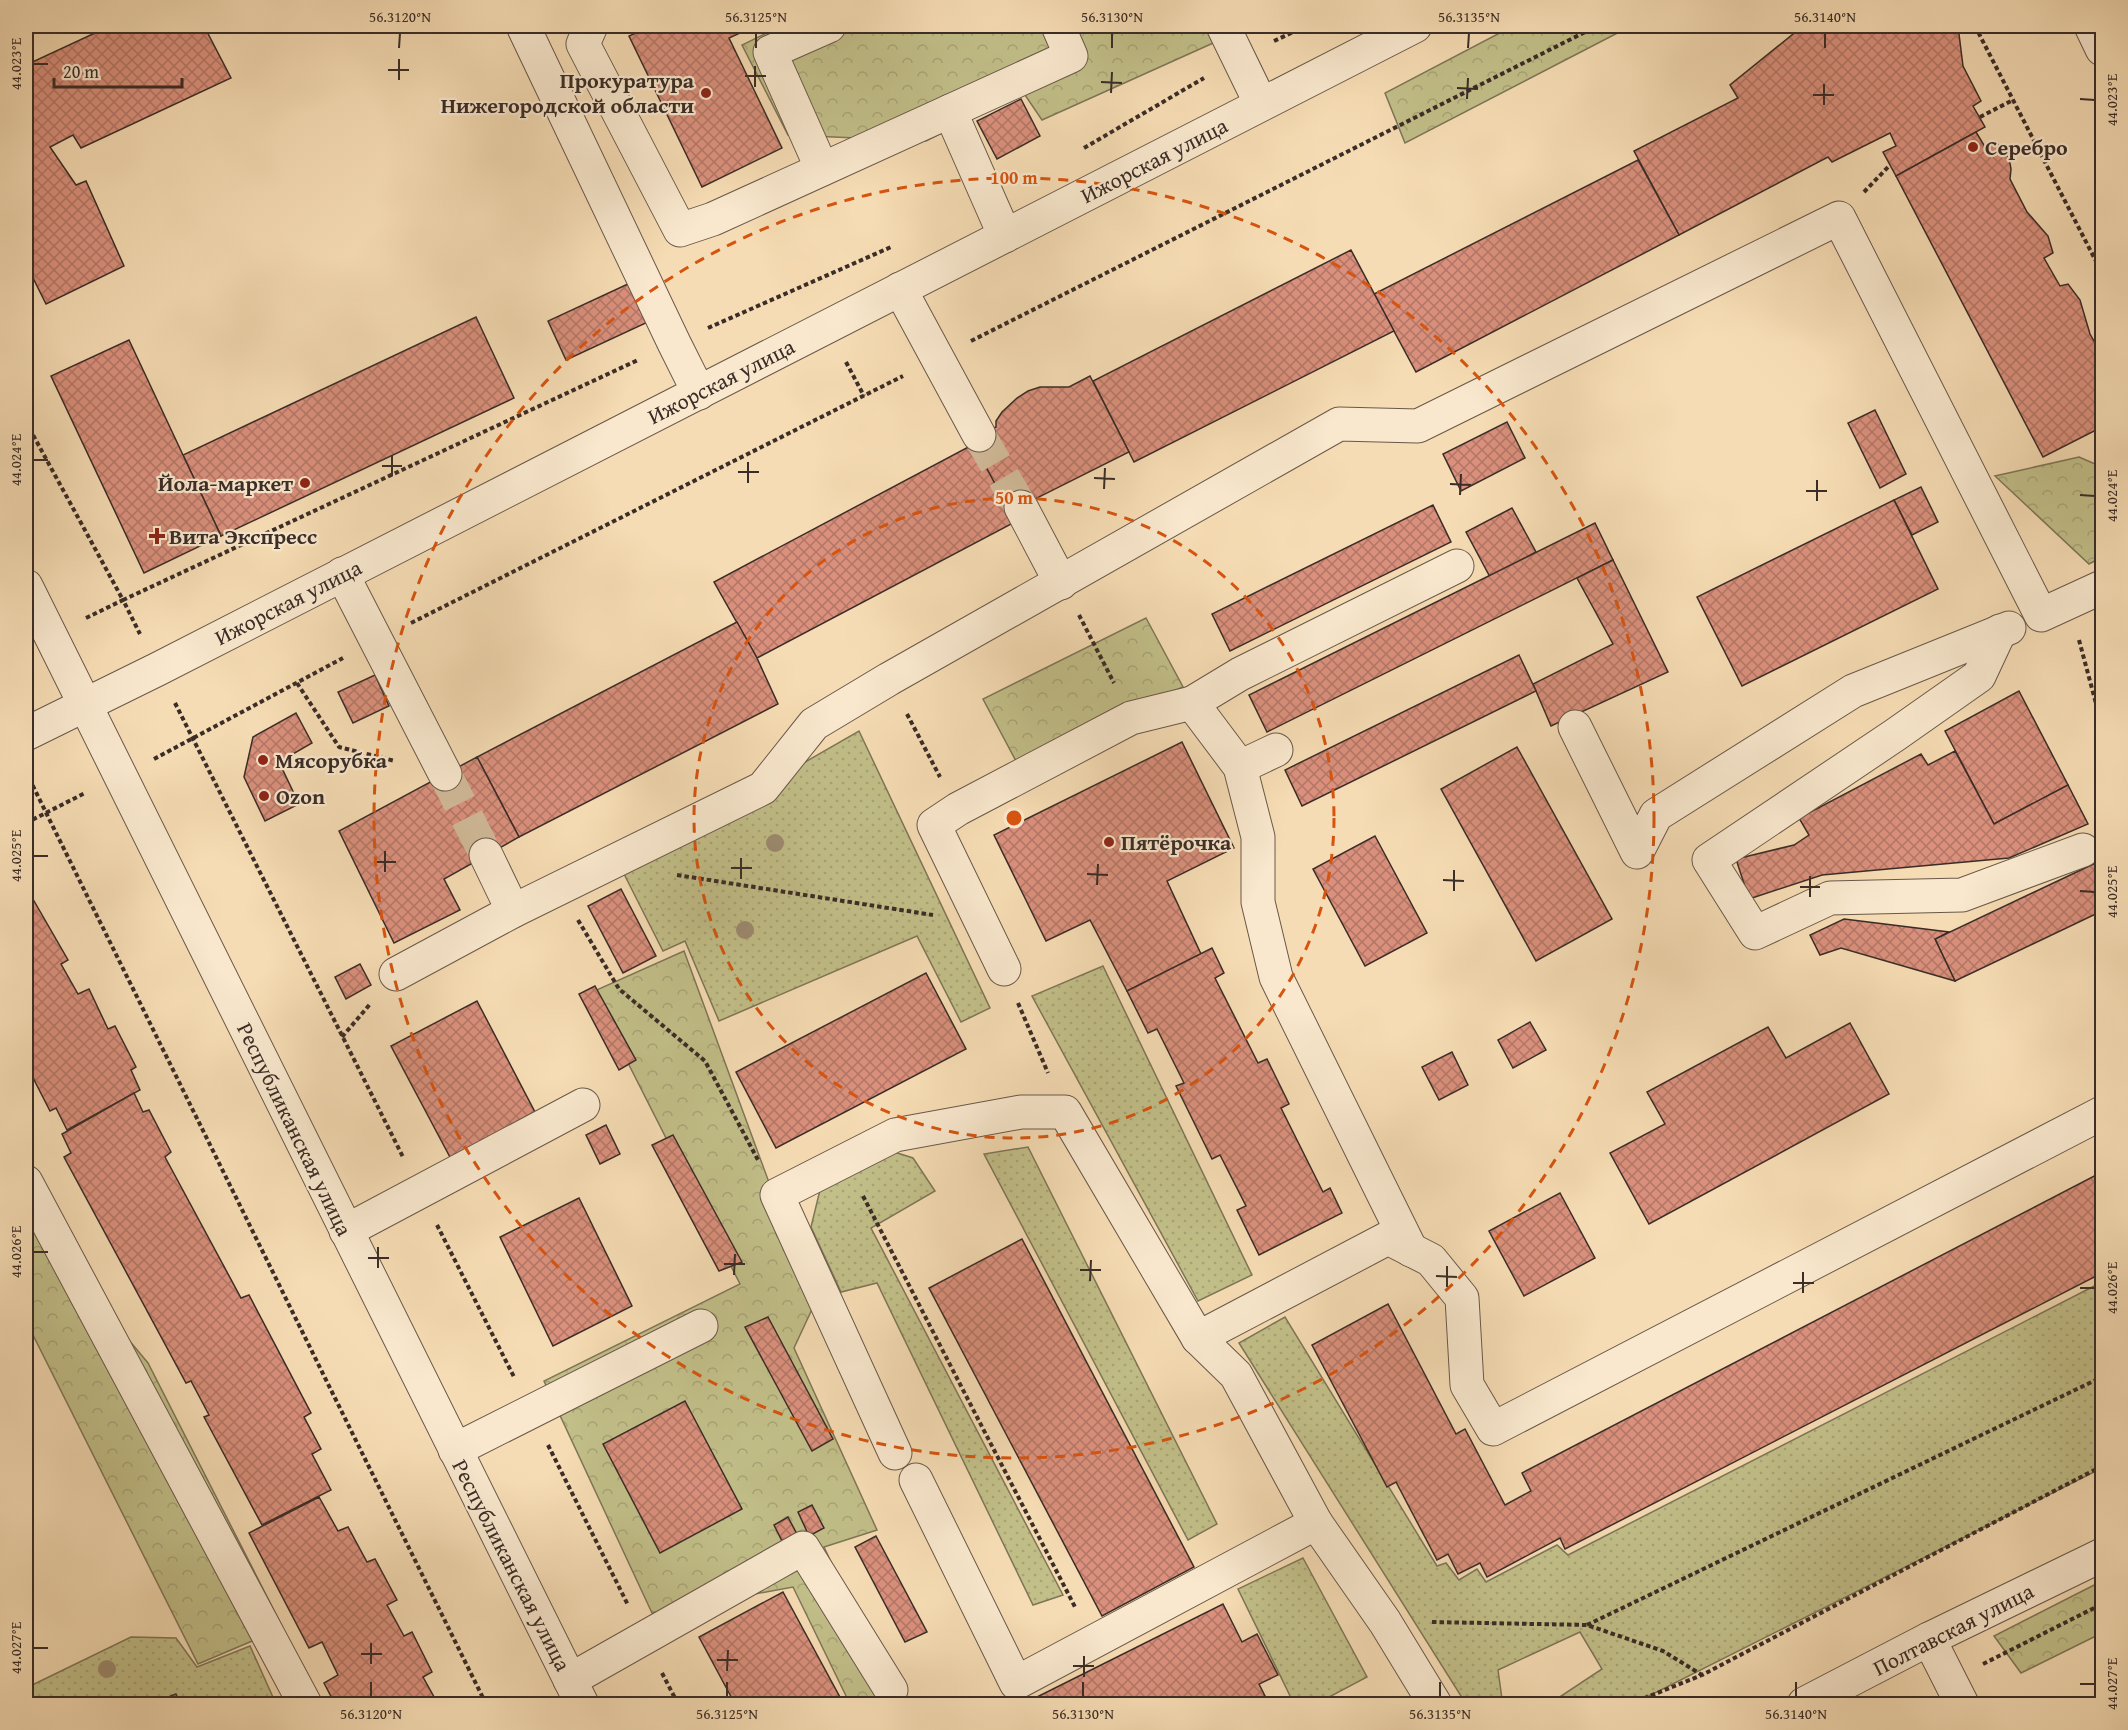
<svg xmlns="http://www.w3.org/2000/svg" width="2128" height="1730" font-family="'Gentium Book Plus',serif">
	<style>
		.grass { fill: url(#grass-dots); stroke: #7e7658; stroke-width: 1.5 }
		.forest { fill: url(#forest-crowns); stroke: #7e7658; stroke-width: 1.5 }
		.building { fill: url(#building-cross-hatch); stroke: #3a2c27; stroke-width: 1.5 }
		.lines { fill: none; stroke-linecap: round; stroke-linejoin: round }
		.minor-tunnel { stroke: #d0b998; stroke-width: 33; stroke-dasharray: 33 16; stroke-linecap: butt }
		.minor-casing { stroke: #69584a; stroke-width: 35 }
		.path { stroke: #3a2c27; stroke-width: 4; stroke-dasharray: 4.5 3; stroke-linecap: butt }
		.minor { stroke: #f9e8ce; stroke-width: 33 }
		.tree { fill: #9d8b71 }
		.ticks { fill: none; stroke: #3a2c27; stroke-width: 2 }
		.ring { fill: none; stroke: #d7540f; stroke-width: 3; stroke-dasharray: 10 8 }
		.poi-dot { fill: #8f2418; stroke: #f9e8ce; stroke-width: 2 }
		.labels { text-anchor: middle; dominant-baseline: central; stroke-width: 4.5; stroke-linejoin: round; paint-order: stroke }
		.poi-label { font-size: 22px; font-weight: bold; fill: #3a2c27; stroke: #f9e8ce; text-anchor: start }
		.street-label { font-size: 22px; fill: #3a2c27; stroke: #f9e8ce }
		.centre { fill: #d7540f; stroke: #f9e8ce; stroke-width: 3 }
		.ring-label { font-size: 18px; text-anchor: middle; font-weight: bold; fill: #d7540f; stroke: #f9e8ce; stroke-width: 4.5; stroke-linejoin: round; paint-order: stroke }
		.neatline { fill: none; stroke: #3a2c27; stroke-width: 2 }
		.ticks-label { font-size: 15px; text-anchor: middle; fill: #3a2c27 }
	</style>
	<defs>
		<pattern id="grass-dots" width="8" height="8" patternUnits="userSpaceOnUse" patternTransform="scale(1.5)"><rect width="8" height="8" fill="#c2bf89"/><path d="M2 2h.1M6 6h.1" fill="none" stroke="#a7a476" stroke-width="1.8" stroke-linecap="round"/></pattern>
		<pattern id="forest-crowns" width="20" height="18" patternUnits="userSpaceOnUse" patternTransform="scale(1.5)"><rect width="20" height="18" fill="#c2bf89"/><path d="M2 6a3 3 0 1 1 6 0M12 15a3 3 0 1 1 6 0" fill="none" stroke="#a7a476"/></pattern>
		<pattern id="building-cross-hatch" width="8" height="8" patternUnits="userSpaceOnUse" patternTransform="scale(1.5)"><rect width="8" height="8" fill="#da907c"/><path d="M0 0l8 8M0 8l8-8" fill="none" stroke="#b27666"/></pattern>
	</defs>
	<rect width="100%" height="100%" fill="#f6dcb4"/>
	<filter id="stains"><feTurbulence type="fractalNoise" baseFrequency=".00333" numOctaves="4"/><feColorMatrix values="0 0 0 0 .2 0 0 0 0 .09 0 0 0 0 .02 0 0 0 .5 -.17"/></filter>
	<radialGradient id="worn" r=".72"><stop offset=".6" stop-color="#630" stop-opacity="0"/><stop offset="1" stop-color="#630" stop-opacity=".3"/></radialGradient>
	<g class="grass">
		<polygon points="859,731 990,1008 961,1022 917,936 719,1021 685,941 663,951 624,874 642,856"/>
		<polygon points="1103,966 1252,1275 1198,1301 1032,996"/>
		<polygon points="1028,1147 1217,1524 1188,1540 984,1154"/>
		<polygon points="891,1151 913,1158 935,1191 871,1228 1063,1595 1033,1605 877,1283 841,1292 811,1227 820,1190"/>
		<polygon points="2102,1282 2102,1468 1633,1704 1549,1704 1602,1669 1580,1632 1498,1670 1502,1699 1500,1704 1466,1704 1239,1343 1285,1317 1437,1566 1446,1563 1459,1580 1477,1569 1486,1582 1557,1545 1568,1555"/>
		<polygon points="1303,1558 1367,1677 1316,1704 1294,1704 1238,1589"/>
		<polygon points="131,1637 176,1638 197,1667 250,1646 276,1704 26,1704 26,1688"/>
	</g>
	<g class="forest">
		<polygon points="781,26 1251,26 1042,120 1023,92 926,141 788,135 742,45"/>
		<polygon points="1513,26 1631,26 1405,143 1385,93"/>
		<polygon points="2079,457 2102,467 2102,557 2089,564 1995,476"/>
		<polygon points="1146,618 1183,687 1016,761 983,699"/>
		<polygon points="684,951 814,1305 794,1348 877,1530 824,1547 898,1704 850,1704 793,1587 652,1613 544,1381 740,1284 592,992"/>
		<polygon points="26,1217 148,1363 283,1628 198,1664 26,1321"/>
		<polygon points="2102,1581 2102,1633 2021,1673 1994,1636"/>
	</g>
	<g class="building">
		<polygon points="110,26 204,26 231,78 81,148 73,135 50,147 76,185 86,181 124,266 46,304 34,280 26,283 26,65"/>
		<polygon points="651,26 755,26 729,38 782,148 702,187 629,36"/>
		<polygon points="1803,26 1958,26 1963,66 1981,101 1973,106 1985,127 1896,176 1883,152 1896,146 1890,133 1832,162 1828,157 1679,235 1634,151 1738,98 1730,85"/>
		<polygon points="1021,99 1040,136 997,159 977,121"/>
		<polygon points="1976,132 1985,147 1995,142 2002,148 2009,158 2011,169 2010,179 2027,212 2048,236 2053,253 2044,258 2060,286 2068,284 2080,300 2090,334 2102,355 2102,427 2043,457 1896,176"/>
		<polygon points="1638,160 1679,235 1416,372 1374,294"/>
		<polygon points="1351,250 1394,331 1134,462 1093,381"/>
		<polygon points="630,283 648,322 566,360 548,321"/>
		<polygon points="476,317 514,398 221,536 183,455"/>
		<polygon points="129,340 221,536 144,573 51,376"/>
		<polygon points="1090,376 1129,452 1009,512 971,438 996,427 996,421 1002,412 1017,398 1028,391 1040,387 1069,387"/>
		<polygon points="1875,410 1906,474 1880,488 1848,423"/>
		<polygon points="1507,422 1525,458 1461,491 1443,454"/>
		<polygon points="974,444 1015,522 757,658 714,582"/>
		<polygon points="1921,487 1938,522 1912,535 1894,500"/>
		<polygon points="1894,500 1938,589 1742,686 1697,597"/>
		<polygon points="1433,505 1451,542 1230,651 1212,614"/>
		<polygon points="1512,508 1536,552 1490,577 1466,532"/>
		<polygon points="1595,523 1613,560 1267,732 1249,695"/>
		<polygon points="1613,560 1668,672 1551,726 1533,684 1613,644 1577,578"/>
		<polygon points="737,622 757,658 778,704 519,837 477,757"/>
		<polygon points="1519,655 1536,691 1302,806 1285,770"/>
		<polygon points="375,675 389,706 353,723 338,692"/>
		<polygon points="2019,691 2068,785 1994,824 1945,731"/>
		<polygon points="296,713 312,743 279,762 299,804 265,821 244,777 253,737"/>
		<polygon points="1182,742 1234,848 1167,881 1201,954 1127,991 1090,920 1046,941 994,835"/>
		<polygon points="1517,747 1612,919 1536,961 1441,789"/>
		<polygon points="1955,751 1994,824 2068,785 2088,824 2009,858 1822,875 1749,899 1736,859 1794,845 1809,835 1799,818 1921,754 1928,765"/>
		<polygon points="477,757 519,837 444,879 460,910 394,943 339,831"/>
		<polygon points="1375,836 1427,933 1365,966 1313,869"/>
		<polygon points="2102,860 2102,911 1955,981 1935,939"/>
		<polygon points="26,887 68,960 61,964 78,994 89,989 108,1029 115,1026 136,1067 131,1070 140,1090 67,1130 56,1108 50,1111 26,1064"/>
		<polygon points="621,889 656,956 623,973 588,906"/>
		<polygon points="1844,919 1949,932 1935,939 1955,981 1841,948 1820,955 1810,935"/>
		<polygon points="1212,948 1224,973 1215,978 1258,1063 1267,1059 1289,1104 1281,1108 1323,1192 1330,1188 1342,1213 1259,1255 1237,1210 1246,1206 1220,1155 1212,1159 1176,1086 1184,1083 1157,1029 1148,1033 1127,991"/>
		<polygon points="360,964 371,985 346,999 335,977"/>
		<polygon points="926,973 966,1049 776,1148 736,1072"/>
		<polygon points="595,986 636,1060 619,1070 579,994"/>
		<polygon points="477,1001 536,1114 451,1159 391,1046"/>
		<polygon points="1530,1022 1546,1050 1513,1068 1498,1040"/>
		<polygon points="1850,1023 1889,1094 1649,1224 1610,1153 1665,1124 1647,1092 1768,1027 1786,1058"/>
		<polygon points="1452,1052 1468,1085 1439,1100 1422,1067"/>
		<polygon points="134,1093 143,1112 149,1110 171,1152 165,1157 241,1298 249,1295 311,1413 304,1417 321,1449 312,1454 331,1490 262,1525 204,1417 209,1415 191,1381 186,1383 64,1157 71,1153 62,1134"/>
		<polygon points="606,1125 620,1154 600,1164 586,1135"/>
		<polygon points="673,1135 742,1262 719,1271 652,1145"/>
		<polygon points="2102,1172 2102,1273 1565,1549 1560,1538 1487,1577 1480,1563 1458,1574 1448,1554 1437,1560 1396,1482 1387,1487 1312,1345 1388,1304 1456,1434 1465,1429 1505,1505 1531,1491 1522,1473"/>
		<polygon points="1560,1193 1595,1258 1524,1296 1489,1231"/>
		<polygon points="579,1198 632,1306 553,1346 500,1237"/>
		<polygon points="1022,1239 1194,1567 1102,1616 929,1288"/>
		<polygon points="768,1317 833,1439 812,1451 745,1327"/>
		<polygon points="685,1401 742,1509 660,1553 603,1444"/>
		<polygon points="319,1497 338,1531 348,1527 367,1562 375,1559 397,1600 387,1605 404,1636 412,1632 432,1672 423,1677 438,1704 335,1704 324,1683 338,1675 322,1642 309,1648 249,1533"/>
		<polygon points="812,1505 824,1528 809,1536 798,1512"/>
		<polygon points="788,1517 800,1540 785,1547 774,1525"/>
		<polygon points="876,1536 927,1632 905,1642 855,1547"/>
		<polygon points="783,1592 842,1701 835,1704 735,1704 699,1637"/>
		<polygon points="1223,1604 1242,1642 1257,1634 1278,1675 1259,1684 1265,1696 1247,1704 1023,1704"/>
		<polygon points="176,1694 180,1704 150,1704"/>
		<polygon points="2102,1695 2102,1704 2083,1704"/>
	</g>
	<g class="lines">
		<g class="minor-tunnel">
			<polyline points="979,435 1021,507"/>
			<polyline points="445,774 486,855"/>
		</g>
		<defs>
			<g id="minor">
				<polyline points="523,26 674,343 699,393"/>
				<polyline points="591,26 583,44 680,230 713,219 1071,56 1058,26"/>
				<polyline points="1223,26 1261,104"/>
				<polyline points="2091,26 2102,49"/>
				<polyline points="950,111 1005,236"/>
				<polyline points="822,169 770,52 829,26"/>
				<polyline points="900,289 979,435"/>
				<polyline points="1021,507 1061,583"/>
				<polyline points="342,574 445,774"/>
				<polyline points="26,586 582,1704"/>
				<polyline points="2000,631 1979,676 1895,735 1709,860 1755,933 1830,898 1962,895 2083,850"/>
				<polyline points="1192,703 1240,674 1457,566"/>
				<polyline points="1575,727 1637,852 1656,815 1853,691 2009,628"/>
				<polyline points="26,734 158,669 1415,26"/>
				<polyline points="1240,767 1276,750"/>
				<polyline points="486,855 513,911"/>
				<polyline points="1004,969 934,825 958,809 1131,718 1192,703 1240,767 1258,837 1258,902 1276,977 1411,1250"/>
				<polyline points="396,974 513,911 763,788 814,724 889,679 1339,424 1418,426 1839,218 2041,615 2102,587"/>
				<polyline points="26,1182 305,1704"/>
				<polyline points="346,1231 583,1105"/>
				<polyline points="1198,1338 1388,1238 1431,1260 1462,1298 1467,1385 1493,1429 2102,1113"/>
				<polyline points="455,1450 701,1326"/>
				<polyline points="895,1453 777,1195 895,1135 1021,1112 1065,1112 1198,1338 1236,1375 1316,1523 1385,1622 1435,1704"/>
				<polyline points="916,1480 1016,1683 1316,1523"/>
				<polyline points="1929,1639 1962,1704"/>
				<polyline points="570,1680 803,1548 891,1690"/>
				<polyline points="1804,1704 1929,1639 2102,1555"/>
			</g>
		</defs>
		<use href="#minor" class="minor-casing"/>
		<g class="path">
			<polyline points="1975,26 2102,273"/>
			<polyline points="1274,41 1306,26"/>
			<polyline points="1980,117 2013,100"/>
			<polyline points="1084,148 1204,78"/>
			<polyline points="1864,192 1890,165"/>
			<polyline points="708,328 891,247"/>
			<polyline points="971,341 1597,26"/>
			<polyline points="846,362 864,396"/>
			<polyline points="26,422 123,600 638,360"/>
			<polyline points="1079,615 1114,683"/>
			<polyline points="86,618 123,600 140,634"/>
			<polyline points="411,623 903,376"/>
			<polyline points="2079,640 2102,726"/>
			<polyline points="297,683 339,747 395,761"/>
			<polyline points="175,703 403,1157"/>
			<polyline points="907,714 940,777"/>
			<polyline points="154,759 343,658"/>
			<polyline points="26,772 486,1704"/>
			<polyline points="26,823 85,793"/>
			<polyline points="677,875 933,915"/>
			<polyline points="578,920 619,989 705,1061 758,1160"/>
			<polyline points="1018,1003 1048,1073"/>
			<polyline points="342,1037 371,1003"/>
			<polyline points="863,1196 1075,1607"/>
			<polyline points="437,1225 514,1377"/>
			<polyline points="548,1445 628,1605"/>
			<polyline points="1432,1622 1587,1625 1663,1651 1702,1675"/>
			<polyline points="1587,1625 2102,1377"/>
			<polyline points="1983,1664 2102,1604"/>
			<polyline points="662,1673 678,1704"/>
			<polyline points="1630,1704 1702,1675 2102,1466"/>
			<polyline points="1905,1704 1915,1699"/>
		</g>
		<use href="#minor" class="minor"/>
	</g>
	<g class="tree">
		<circle cx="775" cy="843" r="9"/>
		<circle cx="745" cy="930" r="9"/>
		<circle cx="107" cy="1669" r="9"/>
	</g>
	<path class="ticks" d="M399,48l1,-15M756,48v-15M1112,48v-15M1468,48l1,-15M1825,48v-15M33,64h15M388,70h21M745,76h21M399,80v-21M1101,82l21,1M755,87v-21M1457,88l21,1M1111,93l1,-21M1813,95h21M1467,99l1,-21M2080,99l15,1M1824,105v-21M33,460h15M382,466h20M738,472h21M392,476v-21M1094,478l21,1M748,483v-21M1450,484l21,1M1104,489l1,-21M1806,491h21M1460,495l1,-21M2080,495l15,1M1817,501v-21M33,856h15M375,862h21M731,868h21M385,872v-21M1087,874l21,1M741,879v-21M1443,880l21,1M1097,885l1,-21M1800,887h20M1454,891v-21M2080,891l15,1M1810,897v-21M33,1252h15M368,1258h21M724,1264h21M378,1268v-21M1080,1270h21M734,1275l1,-21M1436,1276l21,1M1090,1281l1,-21M1793,1283h21M1447,1287v-21M2080,1288h15M1803,1293v-21M33,1648h15M361,1654h21M717,1660h21M371,1664v-21M1073,1666h21M727,1671l1,-21M1084,1677v-21M2080,1684h15M371,1697v-15M727,1697v-15M1083,1697v-15M1440,1697v-15M1796,1697v-15"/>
	<g class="ring">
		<circle cx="1014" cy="818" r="320"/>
		<circle cx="1014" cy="818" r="640"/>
	</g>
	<g class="poi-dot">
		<circle cx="706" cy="93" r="6"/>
		<circle cx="1973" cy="147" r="6"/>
		<circle cx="305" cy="483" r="6"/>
		<path d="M154 527h6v6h6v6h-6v6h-6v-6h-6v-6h6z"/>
		<circle cx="263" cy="760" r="6"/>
		<circle cx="264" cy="796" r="6"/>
		<circle cx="1109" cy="842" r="6"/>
	</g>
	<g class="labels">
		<g class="poi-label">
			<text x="694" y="80" text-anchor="end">Прокуратура<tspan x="694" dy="25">Нижегородской области</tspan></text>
			<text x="1985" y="147">Серебро</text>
			<text x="293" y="483" text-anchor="end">Йола-маркет</text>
			<text x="169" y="536">Вита Экспресс</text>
			<text x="275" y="760">Мясорубка</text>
			<text x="276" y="796">Ozon</text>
			<text x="1121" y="842">Пятёрочка</text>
		</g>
		<g class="street-label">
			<text transform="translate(1154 160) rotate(-27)">Ижорская улица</text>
			<text transform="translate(721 381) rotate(-27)">Ижорская улица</text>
			<text transform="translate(288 602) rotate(-27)">Ижорская улица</text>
			<text transform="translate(295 1129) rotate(64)">Республиканская улица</text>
			<text transform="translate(512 1565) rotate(63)">Республиканская улица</text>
			<text transform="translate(1953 1629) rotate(-27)">Полтавская улица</text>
		</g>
	</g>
	<circle cx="1014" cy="818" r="9" class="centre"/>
	<g class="ring-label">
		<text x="1014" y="184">100 m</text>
		<text x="1014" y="504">50 m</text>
	</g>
	<rect width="2128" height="1730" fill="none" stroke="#f6dcb4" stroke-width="66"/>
	<path d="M54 78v9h128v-9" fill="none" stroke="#3a2c27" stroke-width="3"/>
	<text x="63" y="78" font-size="18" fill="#3a2c27" stroke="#f9e8ce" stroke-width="4.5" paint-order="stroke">20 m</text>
	<rect x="33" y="33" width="2062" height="1664" class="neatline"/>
	<g class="ticks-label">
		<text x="400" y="22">56.3120°N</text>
		<text x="756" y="22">56.3125°N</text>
		<text x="1112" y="22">56.3130°N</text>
		<text x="1469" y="22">56.3135°N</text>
		<text x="1825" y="22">56.3140°N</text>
		<text transform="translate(16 64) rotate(-90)" y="5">44.023°E</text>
		<text transform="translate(2112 100) rotate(-90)" y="5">44.023°E</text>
		<text transform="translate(16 460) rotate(-90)" y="5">44.024°E</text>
		<text transform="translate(2112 496) rotate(-90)" y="5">44.024°E</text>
		<text transform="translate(16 856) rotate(-90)" y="5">44.025°E</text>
		<text transform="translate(2112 892) rotate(-90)" y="5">44.025°E</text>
		<text transform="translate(16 1252) rotate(-90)" y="5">44.026°E</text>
		<text transform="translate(2112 1288) rotate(-90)" y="5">44.026°E</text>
		<text transform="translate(16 1648) rotate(-90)" y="5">44.027°E</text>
		<text transform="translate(2112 1684) rotate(-90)" y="5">44.027°E</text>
		<text x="371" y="1719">56.3120°N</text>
		<text x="727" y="1719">56.3125°N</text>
		<text x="1083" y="1719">56.3130°N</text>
		<text x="1440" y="1719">56.3135°N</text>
		<text x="1796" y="1719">56.3140°N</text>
	</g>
	<rect width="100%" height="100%" filter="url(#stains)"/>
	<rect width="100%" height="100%" fill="url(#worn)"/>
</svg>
